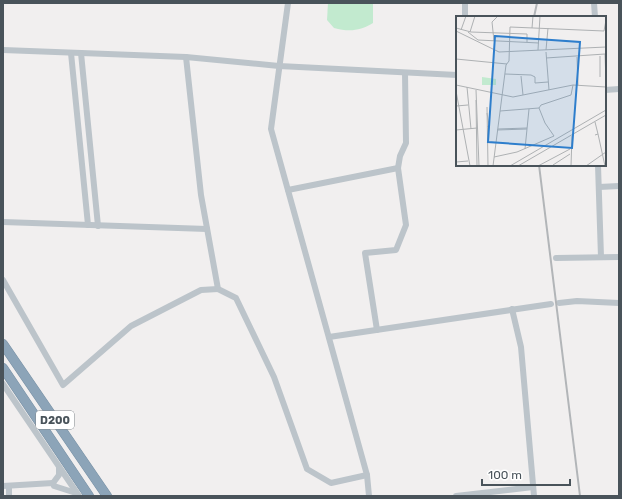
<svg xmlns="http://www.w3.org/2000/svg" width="622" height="499" font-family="Rubik,sans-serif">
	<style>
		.green { fill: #c2eacf }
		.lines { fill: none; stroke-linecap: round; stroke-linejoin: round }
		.highway-casing { stroke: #7890a4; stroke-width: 10 }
		.minor { stroke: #bcc4ca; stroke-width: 6 }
		.highway { stroke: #8ca4b8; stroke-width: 9 }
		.rail { stroke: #b2b5b8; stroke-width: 2 }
		.labels { text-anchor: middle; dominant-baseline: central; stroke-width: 3; stroke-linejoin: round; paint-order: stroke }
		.shield { fill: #fff; stroke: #80878c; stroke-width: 1 }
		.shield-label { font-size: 11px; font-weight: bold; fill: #49535a }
		.inset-road { fill: none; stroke: #aeb1b3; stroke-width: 1 }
		.view { fill: #2e7ecc; fill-opacity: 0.15; stroke: #2e7ecc; stroke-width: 2 }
		.inset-edge { fill: none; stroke: #49535a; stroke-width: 2 }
	</style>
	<rect width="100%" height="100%" fill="#f1efef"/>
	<path class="green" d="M328,3h45v20c-13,8 -24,9 -39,5l-7,-8z"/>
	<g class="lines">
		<defs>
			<g id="highway">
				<polyline points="3,344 107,496"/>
				<polyline points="3,368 89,496"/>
			</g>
		</defs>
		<use href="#highway" class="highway-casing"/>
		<g class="minor">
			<polyline points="288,3 271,129 367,475 369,496"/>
			<polyline points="594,3 595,17"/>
			<polyline points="465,17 465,3"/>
			<polyline points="3,50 186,57 279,66 457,75"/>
			<polyline points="71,53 88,225"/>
			<polyline points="81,53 98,226"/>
			<polyline points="186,57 201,195 218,289 236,298 274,377 307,469 331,483 367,475"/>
			<polyline points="605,90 619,89"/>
			<polyline points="598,165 601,257"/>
			<polyline points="599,187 619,186"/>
			<polyline points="288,190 398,168"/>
			<polyline points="3,222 207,229"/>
			<polyline points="556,258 619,257"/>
			<polyline points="3,280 63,385 131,326 201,290 218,289"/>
			<polyline points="559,303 577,301 619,303"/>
			<polyline points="512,309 521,347 534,496"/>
			<polyline points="377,330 365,253 396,250 406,225 398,168 400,156 406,143 405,73"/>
			<polyline points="329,337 551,304"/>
			<polyline points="3,384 79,496"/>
			<polyline points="53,483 59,475 59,467"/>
			<polyline points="3,486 53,483 54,486 76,493"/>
			<polyline points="9,496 9,486"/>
			<polyline points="456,496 533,487"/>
		</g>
		<use href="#highway" class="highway"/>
		<g class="rail">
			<polyline points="534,17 537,3"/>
			<polyline points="539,165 580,496"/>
		</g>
	</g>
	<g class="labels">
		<rect class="shield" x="36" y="411" width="38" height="18" rx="3"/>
		<g class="shield-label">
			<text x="55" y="420">D200</text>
		</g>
	</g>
	<g transform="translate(456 16)">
		<rect width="150" height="150" fill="#f1efef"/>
		<path d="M26,61l14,2v6h-14z" fill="#c2eacf"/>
		<path class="inset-road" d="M0,12l15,4 56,2v8M76,12l1,-12M5,14l5,-14M0,15l43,21 107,-5M12,16l10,8 61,3M14,16l5,-16M38,25l-2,-19 6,-6M82,34l2,-34M90,34l2,-22M90,36l3,38M144,40v21M121,41l1,28M90,42l59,-4 1,28M0,43l51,5M49,58l26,1 4,2v6l13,-1M65,60l2,19M0,69l57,12 60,-12 33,2M11,71l4,42M20,74l3,76M0,75l14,75M20,84l1,66M0,90l12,-1M31,91l1,59M44,95l39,-3 2,-3 30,-10 2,-10M31,111l2,-2 -2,-12M42,113l29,-1M0,114l21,-2M41,114l30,-1M142,118l7,32M139,119l3,-1 -3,-12M69,133l4,-40M38,141l23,-5 37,-16 -9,-13 -6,-15M0,146l12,-1M97,149l17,-11M37,150l13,-101 3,-4 1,-34 94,4 2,-11M54,150l96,-56M62,150l88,-51M82,150l32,-17M115,150l1,-30M130,150l20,-14"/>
		<path class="view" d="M39,20l85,6 -8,106 -84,-6z"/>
		<rect width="150" height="150" class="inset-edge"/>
	</g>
	<rect width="622" height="499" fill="none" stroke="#49535a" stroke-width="8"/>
	<path d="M482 479v6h88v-6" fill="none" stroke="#49535a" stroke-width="2"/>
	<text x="488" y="479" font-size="12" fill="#49535a" stroke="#ffffff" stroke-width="3" paint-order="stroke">100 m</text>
</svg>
